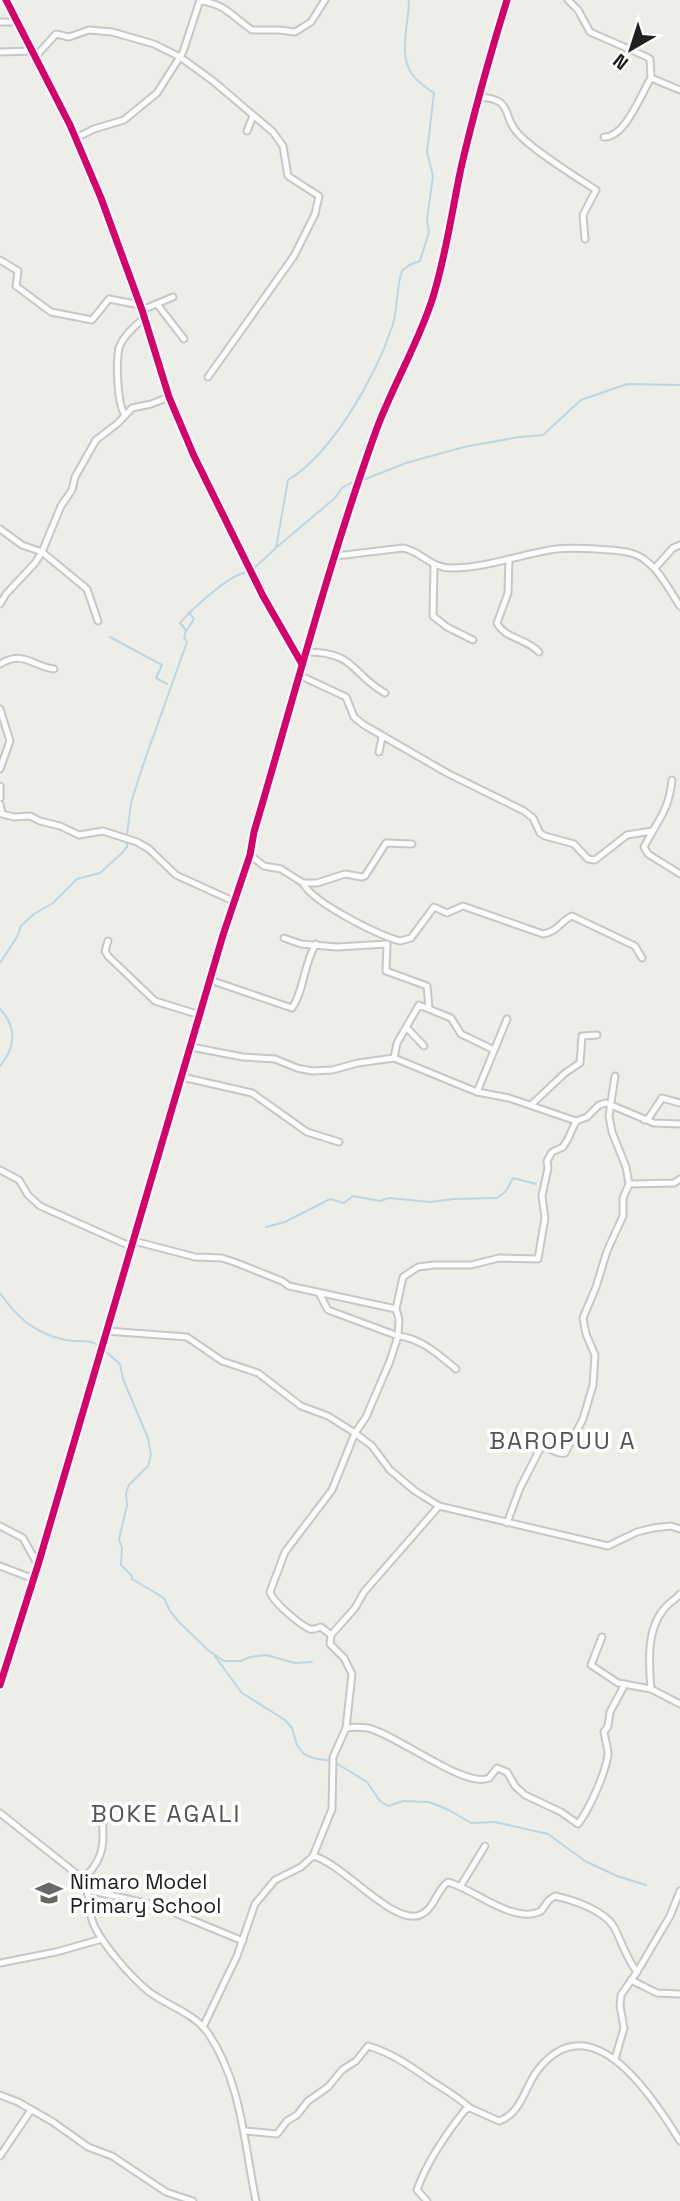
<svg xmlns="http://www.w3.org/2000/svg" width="680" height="2201" font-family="'Space Grotesk',sans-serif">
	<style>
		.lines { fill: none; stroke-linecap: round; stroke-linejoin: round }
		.stream { stroke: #bad6e3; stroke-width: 2 }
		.minor-casing { stroke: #c7c7c5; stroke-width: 9 }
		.minor { stroke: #fcfcfc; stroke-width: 5 }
		.cycleway-casing { stroke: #fff; stroke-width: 11 }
		.cycleway { stroke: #d6006c; stroke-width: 7 }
		.labels { text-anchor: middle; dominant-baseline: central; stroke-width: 7; stroke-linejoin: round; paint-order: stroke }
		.poi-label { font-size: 21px; fill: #202020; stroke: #fff; text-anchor: start }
		.quarter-label { font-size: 24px; letter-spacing: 2px; fill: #535353; stroke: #fff }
	</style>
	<rect width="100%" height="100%" fill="#eeeee9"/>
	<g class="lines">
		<g class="stream">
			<polyline points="363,480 406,463 464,447 519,437 543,435 581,400 627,384 680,385"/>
			<polyline points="278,546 335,498 342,488 356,480"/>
			<path d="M252,570l24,-22 12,-68c45,-27 89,-106 105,-156 5,-17 3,-37 9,-53l7,-6 11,-4 9,-29 -2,-12 6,-44 -6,-24 7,-59c-7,-5 -17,-11 -22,-19 -14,-19 -3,-52 -3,-74"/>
			<polyline points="187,630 194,619 189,612"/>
			<polyline points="110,637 162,665 156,678 167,684"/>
			<path d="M127,835l4,-32 11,-35 45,-126 -3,-4 2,-8 -6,-7c11,-13 54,-53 68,-50"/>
			<polyline points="0,963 17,937 21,926 34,914 53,903 77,879 100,873 122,853 127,847 127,841"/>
			<path d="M0,1009c17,18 16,38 0,57"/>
			<polyline points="266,1227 285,1222 330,1199 344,1203 353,1196 380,1201 389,1198 430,1202 454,1199 497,1198 506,1191 513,1178 536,1184"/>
			<path d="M0,1293c17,25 36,41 66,47 9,2 20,0 28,3 9,5 18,15 26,21l3,15 25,59 3,17 -3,11 -19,19 -3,8 1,12 -8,34 3,9 -1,17 11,11v3l32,19 6,13 9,11 29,28 16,11h17l9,-4 16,-2 29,8 17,-1"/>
			<polyline points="214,1655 242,1693 285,1720 292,1728 297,1745 304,1754 313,1758 330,1761"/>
			<polyline points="336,1763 367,1782 380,1801 388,1806 403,1801 429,1802 449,1810 471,1823 495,1822 548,1834 585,1861 617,1876 646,1885"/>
		</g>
		<defs>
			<g id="minor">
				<polyline points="6,0 70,125 101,198 142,310 169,397 194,456 263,596 302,664"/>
				<polyline points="568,0 578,10 590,32 647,57 650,59 651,78 680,90"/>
				<path d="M200,1c24,2 33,16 52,29h27l16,2 16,-10 14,-22"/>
				<polyline points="0,22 17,22"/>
				<polyline points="0,52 33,51"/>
				<polyline points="36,56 56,34 69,37 89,30 112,32 154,44 180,57 213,81 273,132 283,146 288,176 319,196 315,214 294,256 208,377"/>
				<path d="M479,97c35,2 23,18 37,34 13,17 60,46 80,59l-13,25 2,24"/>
				<polyline points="247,131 253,116"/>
				<path d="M604,137c21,1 37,-43 47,-59"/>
				<polyline points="76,138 94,129 124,120 157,93 183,52 200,0"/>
				<polyline points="0,260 18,271 16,286 51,312 92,320 109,299 140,305"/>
				<polyline points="157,304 184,339"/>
				<polyline points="142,310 173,297"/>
				<path d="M125,415c-8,-11 -9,-53 -6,-67 4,-12 16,-22 25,-30"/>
				<polyline points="0,529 22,545 42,552 87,589 98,621"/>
				<path d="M336,556l67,-8c18,3 27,20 48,20 36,0 70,-14 105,-19 18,-2 36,0 54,1 12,1 25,2 35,10 16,12 24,30 35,46"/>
				<path d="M509,559l-1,34 -11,30c8,16 29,15 42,29"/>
				<polyline points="434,565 433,616 447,627 473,640"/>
				<polyline points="655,568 673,548 680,545"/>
				<polyline points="0,604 6,594 35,563 42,552 61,506 72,490 75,477 96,440 118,423 132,408 151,404 169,397"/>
				<path d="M306,652c50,0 44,21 79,41"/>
				<path d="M0,664c25,-14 31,2 54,5"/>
				<polyline points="299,675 346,697 354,717 364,725 447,773 524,811 533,818 540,833 545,836 574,844 588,859 595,860 627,835 652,831"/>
				<polyline points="0,709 10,741 0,769"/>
				<polyline points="379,752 382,737"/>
				<path d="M672,780c-3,31 -15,41 -28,67l4,7 32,20"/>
				<polyline points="0,786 0,798"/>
				<polyline points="0,804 2,814 14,817 30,816 40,821 60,826 79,835 103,831 137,842 149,849 176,875 233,901"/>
				<polyline points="250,855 264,866 281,869 303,883 317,883 345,874 362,877 365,876 386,843 412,844"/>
				<path d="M303,883c10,20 75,52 97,58l11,-3 23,-31 13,6 16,-7 80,28c16,-3 16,-12 29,-18l63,30 7,12"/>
				<polyline points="284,938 301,944 337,947 387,944"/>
				<polyline points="108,941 105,951 108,956 155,1001 200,1015"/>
				<polyline points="387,944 386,971 427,986 429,1008"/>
				<path d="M210,980l82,28c13,-19 11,-44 24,-64"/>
				<polyline points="407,1028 424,1046"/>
				<polyline points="191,1047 243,1057 275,1059 297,1068 312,1071 332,1070 358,1063 394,1058 477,1092 509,1098 576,1121 587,1117 599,1105 606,1103 654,1123 680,1124"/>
				<polyline points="394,1058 397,1043 419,1005 451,1018 461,1034 494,1050"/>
				<polyline points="182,1077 252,1093 307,1132 339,1142"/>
				<polyline points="477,1092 507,1019"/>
				<polyline points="531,1105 565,1073 580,1063 582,1036 597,1035"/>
				<polyline points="644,1120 648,1119 662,1098 680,1103"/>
				<polyline points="0,1170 19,1180 28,1195 40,1206 132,1247"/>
				<polyline points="629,1184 674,1183 680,1179"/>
				<polyline points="134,1241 195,1257 222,1258 237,1263 282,1281 289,1286 396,1309"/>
				<path d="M319,1293l9,17 70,26 -8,25 -24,56 -11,16 -23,57 -47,62 -15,40c3,10 30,33 40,37 4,1 7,-1 11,-2l10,8"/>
				<polyline points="106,1331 187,1337 222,1361 258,1373 301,1406 328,1416 355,1433 372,1446 390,1470 415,1491 439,1506 608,1546 637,1532 653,1528 671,1526 680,1529"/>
				<path d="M456,1369c-17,-14 -35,-31 -58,-33l1,-17 -3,-10 7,-32 15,-10 16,-2h37l28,-7 39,1 7,-41 -3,-22 6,-28 -1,-7 5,-9 11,-5 5,-8 8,-18"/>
				<path d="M507,1523l13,-35 21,-41c9,-1 15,8 24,6l18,-34 10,-34 2,-30 -9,-21 -3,-16 13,-31 11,-36 16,-35v-18l6,-14 -3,-17 -14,-35 -3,-16 6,-40"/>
				<polyline points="0,1526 23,1538 38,1565"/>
				<polyline points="0,1566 34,1579"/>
				<polyline points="602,1637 591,1665 618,1683 651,1689 680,1704"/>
				<path d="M0,1685l38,-120 185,-630 27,-80 4,-23c40,-135 75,-271 123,-404 17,-45 42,-86 56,-131 13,-42 19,-86 28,-129 13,-56 29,-113 46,-168"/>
				<path d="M651,1689c-2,-25 -5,-59 13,-80 4,-6 11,-9 16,-15"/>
				<path d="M346,1728c7,-1 15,-1 22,0 28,6 97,61 121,50l8,-10 10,4 8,14 10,9 36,17 17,12c12,-16 27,-50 30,-69 0,-8 -3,-15 -4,-23l4,-6 2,-14 15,-28"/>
				<path d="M0,1813l83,66c7,13 5,27 9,41 7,21 38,56 56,71 19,15 45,21 60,42 34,50 36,111 48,168"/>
				<path d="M313,1856c30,7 80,70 107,59 15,-6 16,-25 28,-33 26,7 66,43 93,29l8,-11 6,-4c18,4 49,14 59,31 8,15 12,31 23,45l-16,23 -1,11 4,22 -9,31"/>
				<path d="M83,1879c12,-11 20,-25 20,-41 0,-10 -2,-15 4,-23"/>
				<polyline points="460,1887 485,1846"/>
				<polyline points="88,1890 158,1906 243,1941"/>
				<polyline points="0,1963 56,1952 102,1939"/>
				<polyline points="637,1972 670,1916 680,1891"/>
				<polyline points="631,1980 657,1993 680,1994"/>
				<polyline points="203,2027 237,1956 255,1904 275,1880 301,1867 313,1856 332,1809 333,1757 346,1728 352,1674 344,1658 330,1644 331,1635 355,1608 364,1592 439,1506"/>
				<polyline points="0,2095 18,2102 53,2122 88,2147 112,2156 166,2192 193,2201"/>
				<path d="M245,2131l32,3 10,-13 10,-6 11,-14 20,-14 14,-17 14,-9 12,-15c24,7 42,20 62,34 14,9 28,17 40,28"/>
				<polyline points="0,2156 31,2110"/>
				<path d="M427,2201l-10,-11c10,-29 29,-56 48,-80l5,-2 29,13c22,-7 26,-34 38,-50 54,-71 116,26 143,70"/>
			</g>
		</defs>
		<use href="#minor" class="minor-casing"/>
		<use href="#minor" class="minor"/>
		<defs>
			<g id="cycleway">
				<polyline points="6,0 70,125 101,198 142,310 169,397 194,456 263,596 302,664"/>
				<path d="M0,1685l38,-120 185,-630 27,-80 4,-23c40,-135 75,-271 123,-404 17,-45 42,-86 56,-131 13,-42 19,-86 28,-129 13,-56 29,-113 46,-168"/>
			</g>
		</defs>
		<use href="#cycleway" class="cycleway-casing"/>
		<use href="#cycleway" class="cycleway"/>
	</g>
	<defs>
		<symbol id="school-bare" viewBox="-9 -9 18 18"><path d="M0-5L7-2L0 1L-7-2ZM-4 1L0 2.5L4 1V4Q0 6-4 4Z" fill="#686866" stroke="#fff" stroke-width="2.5" paint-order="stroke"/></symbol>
	</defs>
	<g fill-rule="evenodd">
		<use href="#school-bare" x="30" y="1874" width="38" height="38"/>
	</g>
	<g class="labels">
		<g class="poi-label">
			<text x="70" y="1881">Nimaro Model<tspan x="70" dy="24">Primary School</tspan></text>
		</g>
		<g class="quarter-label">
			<text x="563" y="1440">BAROPUU A</text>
			<text x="166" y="1813">BOKE AGALI</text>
		</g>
	</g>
	<g transform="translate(631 49) rotate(219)" stroke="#ffffff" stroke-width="5" paint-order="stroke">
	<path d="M0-5L12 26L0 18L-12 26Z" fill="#202020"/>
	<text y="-10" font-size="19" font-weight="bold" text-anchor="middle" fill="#202020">N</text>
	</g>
</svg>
